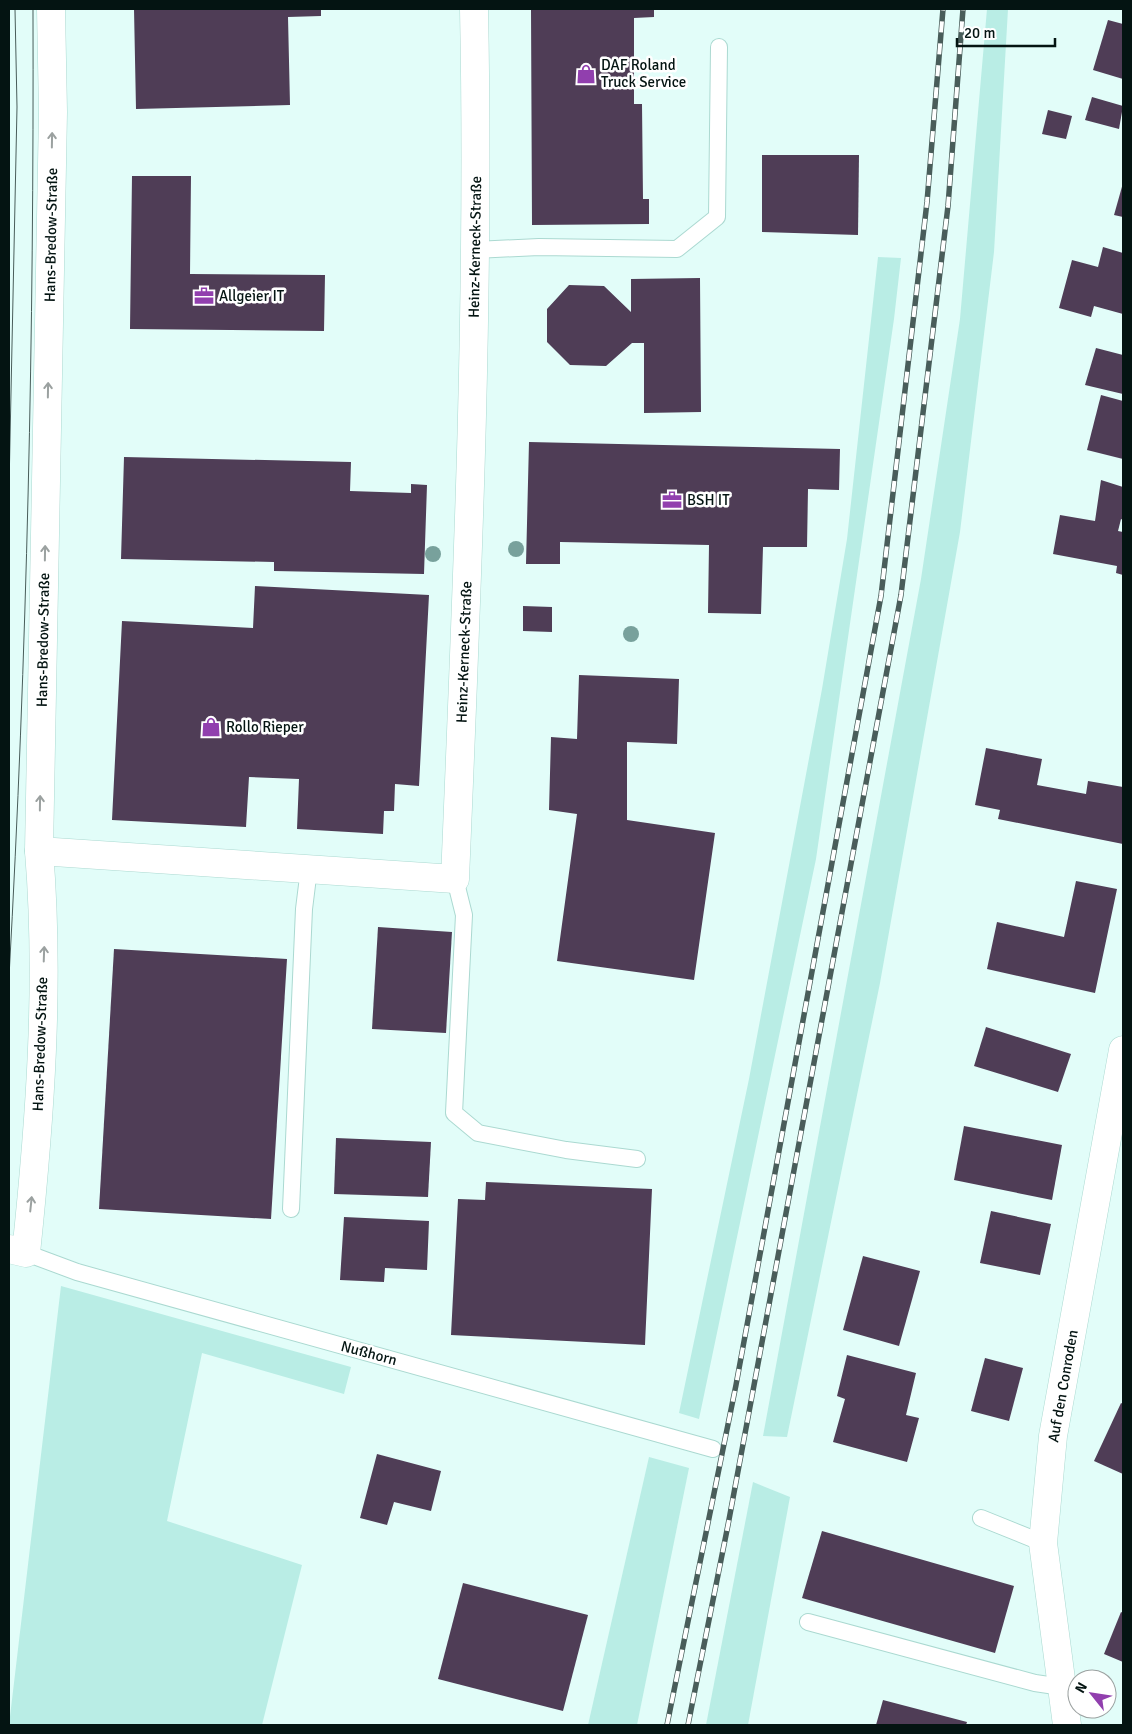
<svg xmlns="http://www.w3.org/2000/svg" width="1132" height="1734" font-family="Signika,sans-serif">
	<style>
		.green { fill: #b9ede5 }
		.building { fill: #4f3d56 }
		.lines { fill: none; stroke-linecap: round; stroke-linejoin: round }
		.lane-casing { stroke: #abd9d1; stroke-width: 18 }
		.street-casing { stroke: #abd9d1; stroke-width: 29 }
		.lane { stroke: #fff; stroke-width: 16 }
		.street { stroke: #fff; stroke-width: 28 }
		.tram { stroke: #495d5a; stroke-width: 1 }
		.rail-casing { stroke: #495d5a; stroke-width: 5.5 }
		.rail { stroke: #fff; stroke-width: 4; stroke-dasharray: 11; stroke-linecap: butt }
		.tree { fill: #78a19c }
		.oneway { stroke: #9ba1a0 }
		.labels { text-anchor: middle; dominant-baseline: central; stroke-width: 5; stroke-linejoin: round; paint-order: stroke }
		.poi-label { font-size: 15px; fill: #041412; stroke: #fff; text-anchor: start }
		.street-label { font-size: 15px; fill: #041412; stroke: #fff }
	</style>
	<rect width="100%" height="100%" fill="#e2fdf9"/>
	<g class="green">
		<polygon points="987,9 1008,9 994,252 960,532 880,983 787,1437 763,1436 921,579 960,319"/>
		<polygon points="878,257 901,258 894,319 816,859 699,1419 679,1413 749,1079 822,689 847,539"/>
		<polygon points="61,1286 351,1367 344,1394 202,1353 167,1521 302,1565 262,1725 9,1725"/>
		<polygon points="649,1457 689,1468 637,1725 588,1725"/>
		<polygon points="753,1482 790,1497 748,1725 706,1725"/>
	</g>
	<g class="building">
		<polygon points="134,9 321,9 321,16 288,17 290,105 136,109"/>
		<polygon points="531,9 654,9 654,17 634,18 634,104 642,104 643,199 649,199 649,224 532,225"/>
		<polygon points="1108,20 1123,24 1123,79 1093,70"/>
		<polygon points="1092,97 1123,106 1119,129 1085,120"/>
		<polygon points="1048,110 1072,116 1066,139 1042,134"/>
		<polygon points="762,155 859,155 858,235 762,232"/>
		<polygon points="132,176 191,176 190,274 325,275 324,331 130,329"/>
		<polygon points="1123,183 1123,217 1114,215"/>
		<polygon points="1103,247 1123,253 1123,314 1094,306 1091,317 1059,308 1072,260 1098,267"/>
		<polygon points="700,278 701,412 644,413 644,343 632,343 606,366 570,365 547,342 547,309 569,285 604,286 631,312 631,279"/>
		<polygon points="1096,348 1123,355 1123,394 1085,385"/>
		<polygon points="1101,395 1123,401 1123,459 1087,450"/>
		<polygon points="529,442 840,449 839,490 808,489 807,547 763,547 761,614 708,613 709,545 560,542 560,564 526,564"/>
		<polygon points="124,457 351,462 350,491 411,493 411,484 427,485 424,574 274,571 274,562 121,559"/>
		<polygon points="1101,480 1123,487 1123,520 1121,519 1118,531 1123,532 1123,575 1116,573 1117,566 1053,554 1060,515 1095,521"/>
		<polygon points="255,586 429,595 419,786 395,784 394,811 384,811 383,834 297,829 299,779 249,777 246,827 112,820 122,621 253,628"/>
		<polygon points="523,606 552,607 552,632 523,631"/>
		<polygon points="579,675 679,679 677,744 627,742 627,820 715,833 694,980 557,961 577,814 549,810 551,737 577,739"/>
		<polygon points="986,748 1042,759 1037,785 1086,794 1088,781 1123,787 1123,844 998,819 1000,810 975,805"/>
		<polygon points="1076,881 1117,889 1095,993 987,969 997,922 1064,937"/>
		<polygon points="378,927 452,932 446,1033 372,1029"/>
		<polygon points="114,949 287,959 271,1219 99,1209"/>
		<polygon points="986,1027 1071,1054 1058,1092 974,1066"/>
		<polygon points="964,1126 1062,1145 1052,1200 954,1180"/>
		<polygon points="336,1138 431,1142 428,1197 334,1194"/>
		<polygon points="486,1182 652,1189 645,1345 451,1335 458,1199 485,1200"/>
		<polygon points="991,1211 1051,1224 1040,1275 980,1263"/>
		<polygon points="344,1217 429,1221 427,1270 385,1268 384,1282 340,1280"/>
		<polygon points="863,1256 920,1271 899,1346 843,1330"/>
		<polygon points="847,1355 916,1373 906,1415 919,1418 907,1462 833,1442 845,1399 837,1396"/>
		<polygon points="985,1358 1023,1368 1009,1421 971,1411"/>
		<polygon points="1121,1403 1123,1404 1123,1474 1094,1461"/>
		<polygon points="377,1454 441,1471 431,1511 394,1502 387,1525 360,1518"/>
		<polygon points="822,1531 1014,1586 995,1653 802,1598"/>
		<polygon points="463,1583 588,1615 563,1711 438,1679"/>
		<polygon points="1121,1612 1123,1613 1123,1662 1104,1654"/>
		<polygon points="883,1700 967,1722 966,1725 876,1725"/>
	</g>
	<g class="lines">
		<defs>
			<g id="lane">
				<polyline points="475,250 539,247 677,249 717,217 719,47"/>
				<polyline points="455,879 464,915 454,1113 478,1133 566,1150 637,1159"/>
				<polyline points="291,1209 304,909 309,869"/>
				<polyline points="26,1253 77,1272 713,1449"/>
				<polyline points="981,1518 1043,1543"/>
				<polyline points="808,1622 1035,1683 1062,1687"/>
			</g>
			<g id="street">
				<path d="M39,851l416,28c12,-290 25,-580 19,-870"/>
				<path d="M9,1249l17,4c14,-133 24,-269 13,-402l14,-739 -2,-103"/>
				<polyline points="1067,1725 1043,1543 1053,1436 1123,1050"/>
			</g>
		</defs>
		<use href="#lane" class="lane-casing"/>
		<use href="#street" class="street-casing"/>
		<use href="#lane" class="lane"/>
		<use href="#street" class="street"/>
		<g class="tram">
			<polyline points="9,488 17,107 15,9"/>
			<path d="M9,977c18,-323 25,-645 24,-968"/>
		</g>
		<defs>
			<g id="rail">
				<polyline points="667,1725 736,1385 881,596 927,202 943,9"/>
				<polyline points="688,1725 728,1525 901,595 948,206 963,9"/>
			</g>
		</defs>
		<use href="#rail" class="rail-casing"/>
		<use href="#rail" class="rail"/>
	</g>
	<g class="tree">
		<circle cx="516" cy="549" r="8"/>
		<circle cx="433" cy="554" r="8"/>
		<circle cx="631" cy="634" r="8"/>
	</g>
	<defs><path id="oneway-shaft" d="M-6 0H5M1.5-3L5.5 0L1.5 3" fill="none" stroke-width="1.6" stroke-linecap="round" stroke-linejoin="round" transform="scale(1.25)"/></defs>
	<g class="oneway">
		<use href="#oneway-shaft" transform="translate(52 140) rotate(-89)"/>
		<use href="#oneway-shaft" transform="translate(48 390) rotate(-89)"/>
		<use href="#oneway-shaft" transform="translate(45 553) rotate(-89)"/>
		<use href="#oneway-shaft" transform="translate(40 803) rotate(-89)"/>
		<use href="#oneway-shaft" transform="translate(44 954) rotate(-88)"/>
		<use href="#oneway-shaft" transform="translate(31 1204) rotate(-84)"/>
	</g>
	<defs>
		<symbol id="shop-bare" viewBox="-9 -9 18 18"><path d="M-5-2.5h2.3a2.7 3.5 0 0 1 5.4 0H5L5.5 6h-11ZM-1.5-2.5h3a1.5 2.3 0 0 0-3 0Z" fill="#913fae" stroke="#fff" stroke-width="2.5" paint-order="stroke"/></symbol>
		<symbol id="office-bare" viewBox="-9 -9 18 18"><path d="M-6-3h4V-5.5h4V-3h4V5H-6ZM-1-4.5V-3h2v-1.5ZM-6 0V1H6V0Z" fill="#913fae" stroke="#fff" stroke-width="2.5" paint-order="stroke"/></symbol>
	</defs>
	<g fill-rule="evenodd">
		<use href="#shop-bare" x="572" y="60" width="28" height="28"/>
		<use href="#office-bare" x="190" y="282" width="28" height="28"/>
		<use href="#office-bare" x="658" y="486" width="28" height="28"/>
		<use href="#shop-bare" x="197" y="713" width="28" height="28"/>
	</g>
	<g class="labels">
		<g class="poi-label">
			<text x="601" y="65">DAF Roland<tspan x="601" dy="17">Truck Service</tspan></text>
			<text x="219" y="296">Allgeier IT</text>
			<text x="687" y="500">BSH IT</text>
			<text x="226" y="727">Rollo Rieper</text>
		</g>
		<g class="street-label">
			<text transform="translate(51 235) rotate(-89)">Hans-Bredow-Straße</text>
			<text transform="translate(475 247) rotate(-89)">Heinz-Kerneck-Straße</text>
			<text transform="translate(43 640) rotate(-89)">Hans-Bredow-Straße</text>
			<text transform="translate(464 652) rotate(-88)">Heinz-Kerneck-Straße</text>
			<text transform="translate(40 1044) rotate(-88)">Hans-Bredow-Straße</text>
			<text transform="translate(369 1353) rotate(15)">Nußhorn</text>
			<text transform="translate(1063 1386) rotate(-80)">Auf den Conroden</text>
		</g>
	</g>
	<rect width="1132" height="1734" fill="none" stroke="#041412" stroke-width="20"/>
	<g transform="translate(1092 1694) rotate(300)"><circle r="24" fill="#ffffff" stroke="#9ba1a0"/>
	<path d="M0-4L9 19L0 12L-9 19Z" fill="#913fae"/>
	<text y="-8" font-size="14" font-weight="bold" text-anchor="middle" fill="#041412">N</text>
	</g>
	<path d="M957 38v8h98v-8" fill="none" stroke="#041412" stroke-width="2.5"/>
	<text x="964" y="38" font-size="15" fill="#041412" stroke="#ffffff" stroke-width="4" paint-order="stroke">20 m</text>
</svg>
